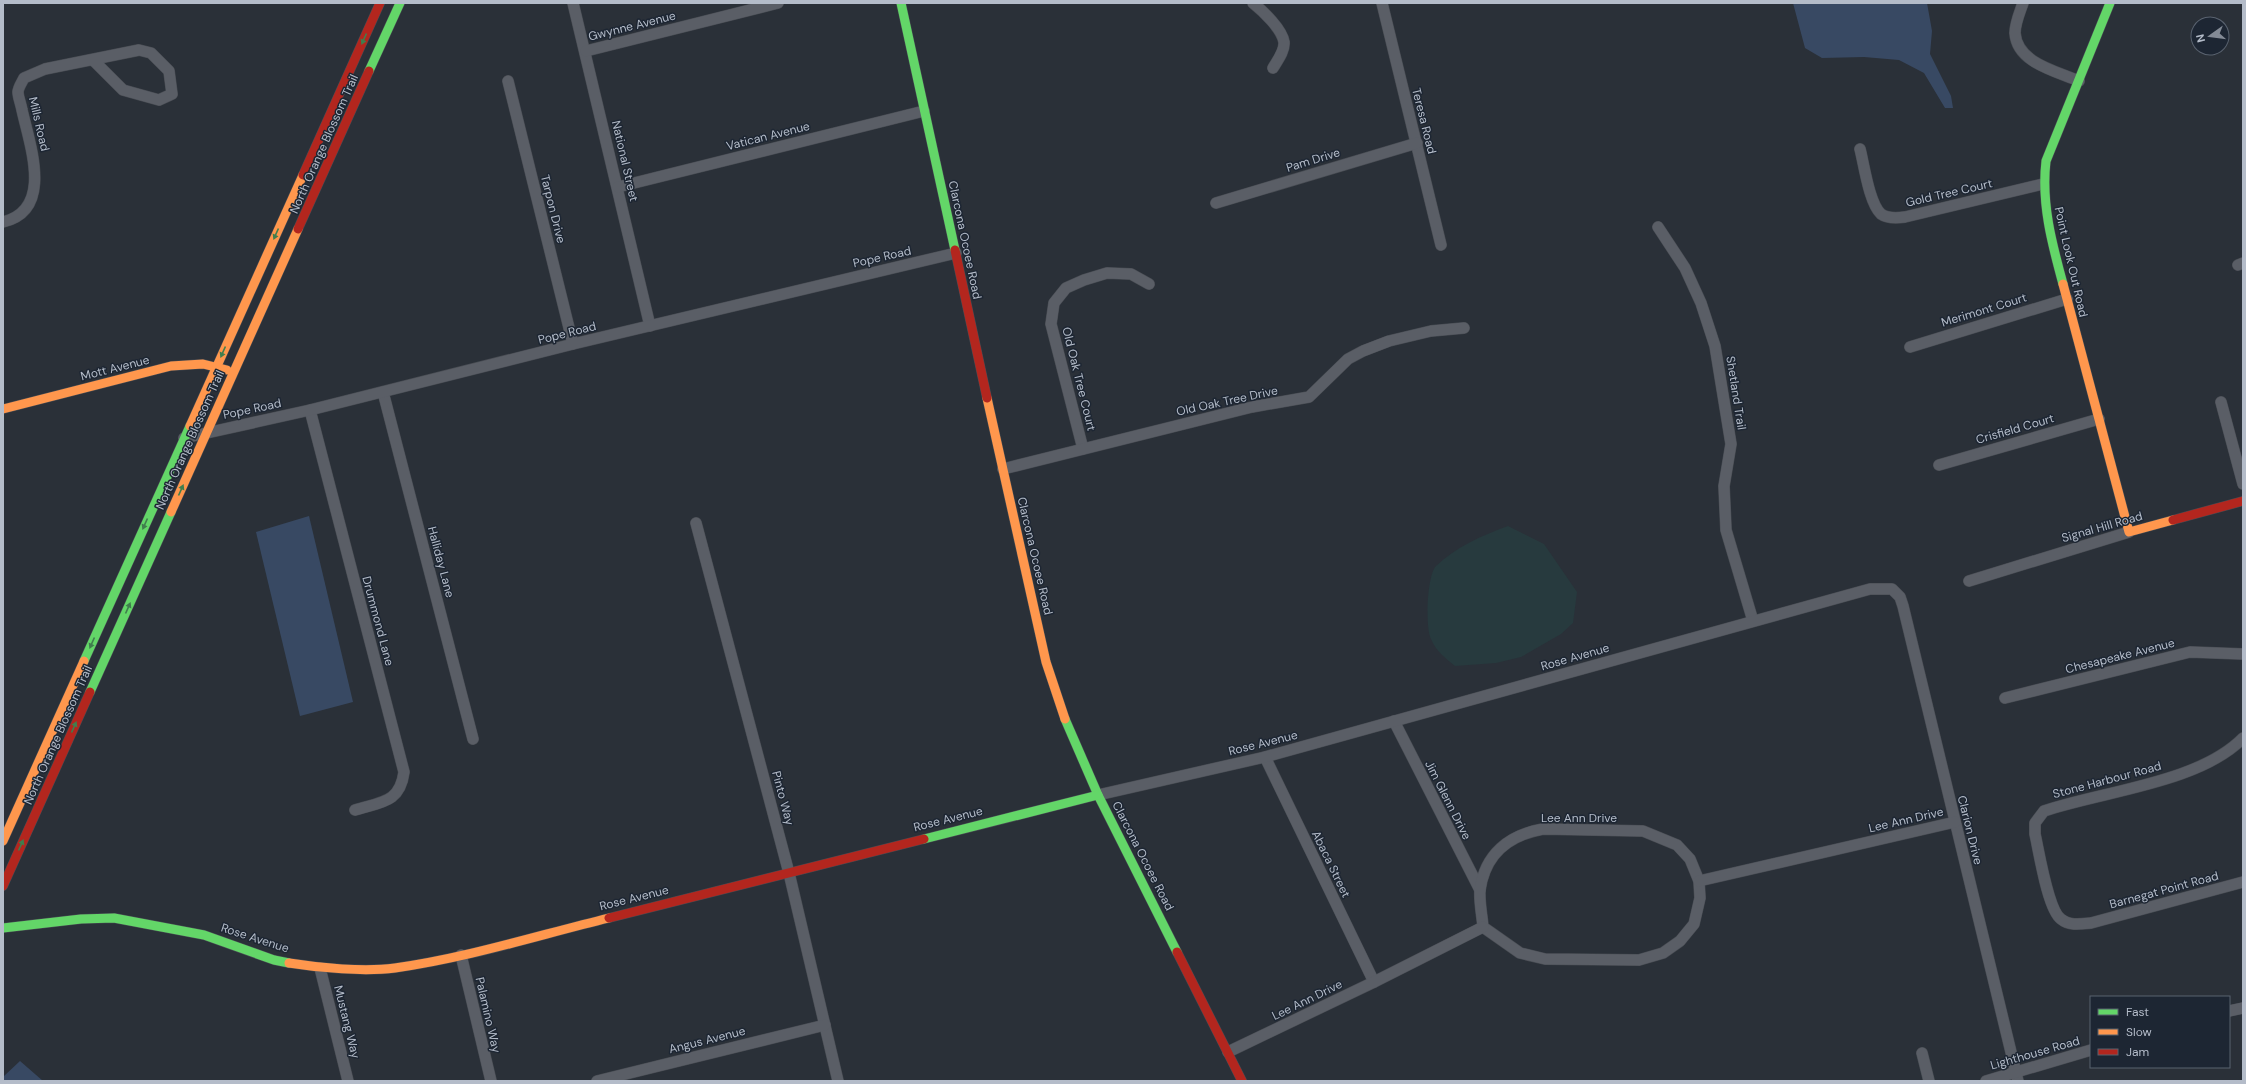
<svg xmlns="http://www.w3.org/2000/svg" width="2246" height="1084" font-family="'DM Sans',sans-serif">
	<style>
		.green { fill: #273a3e }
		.water { fill: #384963 }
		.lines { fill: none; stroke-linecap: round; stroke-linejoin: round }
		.street-casing { stroke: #484c53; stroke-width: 12 }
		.fast-casing { stroke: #484c53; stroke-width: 10 }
		.slow-casing { stroke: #484c53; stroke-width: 10 }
		.jam-casing { stroke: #484c53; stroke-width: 10 }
		.street { stroke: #5a5e66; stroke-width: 11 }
		.fast { stroke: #63d668; stroke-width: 9 }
		.slow { stroke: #ff974d; stroke-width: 9 }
		.jam { stroke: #b3261e; stroke-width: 9 }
		.oneway { fill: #407e4e }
		.labels { text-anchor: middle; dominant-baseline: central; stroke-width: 3; stroke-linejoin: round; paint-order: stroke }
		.street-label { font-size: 12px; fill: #b4bcc9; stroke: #1d2633 }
	</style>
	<rect width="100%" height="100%" fill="#2a3038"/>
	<path class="green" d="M1508,526l36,18 33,48 -4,31 -12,11 -40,23 -25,6 -41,3c-10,-8 -19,-15 -24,-27 -6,-11 -4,-64 5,-73 20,-19 47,-31 72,-40z"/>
	<g class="water">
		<polygon points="1793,3 1927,3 1932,31 1930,54 1951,96 1953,108 1945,108 1924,73 1899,60 1864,57 1822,58 1805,48"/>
		<polygon points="309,516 353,702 300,716 256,532"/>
		<polygon points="20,1061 43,1081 3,1081 3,1077"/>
	</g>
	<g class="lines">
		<defs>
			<g id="street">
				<polyline points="573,3 650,326"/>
				<path d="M1253,3c10,8 29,26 31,39 1,9 -7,19 -11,26"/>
				<polyline points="1382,3 1441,245"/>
				<path d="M2023,3c-3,9 -8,20 -8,30 2,30 41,38 64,48"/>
				<polyline points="586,51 778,3"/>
				<polyline points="508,81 573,344"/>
				<path d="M1860,149c4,15 9,54 21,65 7,5 17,4 24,3l138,-33"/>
				<polyline points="618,187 924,111"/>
				<polyline points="1216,203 1417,143"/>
				<path d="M3,222c51,-12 27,-76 19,-112 -1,-6 -4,-13 -4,-18 0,-4 4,-10 6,-14l21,-9 94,-19 12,3 18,18 3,23 -13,6 -36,-10 -30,-30"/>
				<polyline points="1658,227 1685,268 1701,303 1715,346 1731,444 1724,486 1726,530 1753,621"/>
				<polyline points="2238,265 2243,263"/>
				<polyline points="1910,347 2067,299"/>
				<polyline points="383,392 473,739"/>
				<polyline points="2221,402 2243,484"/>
				<path d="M310,410l94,362c-4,31 -23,30 -49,38"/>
				<polyline points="184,438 310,410 573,344 956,253"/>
				<polyline points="1083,449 1051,324 1054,303 1066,288 1084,280 1107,273 1131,274 1149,284"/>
				<polyline points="1939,465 2099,419"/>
				<polyline points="1003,469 1252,407 1309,397 1348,359 1363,351 1389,341 1431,331 1464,328"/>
				<polyline points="696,523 789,873 838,1081"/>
				<polyline points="1969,581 2129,532"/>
				<polyline points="2005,698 2190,652 2243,654"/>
				<polyline points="1394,721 1480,890"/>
				<path d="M2243,738c-44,45 -140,53 -199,73l-9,12v11c4,18 13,76 26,85 8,7 20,5 30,4l152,-41"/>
				<polyline points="1265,757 1374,982"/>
				<polyline points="1098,795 1265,757 1870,589 1892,589 1900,597 1903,606 2018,1081"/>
				<path d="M1543,829l100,2 34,14 13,14 9,22 1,17 -6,26 -14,17 -17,12 -24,7 -94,-1 -25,-6 -37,-26c-1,-12 -4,-26 -3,-37 5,-36 29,-55 63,-61z"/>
				<polyline points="1699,881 1955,822"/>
				<polyline points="461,955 491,1081"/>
				<polyline points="320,968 348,1081"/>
				<polyline points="2229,1011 2243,1008"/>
				<polyline points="1228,1052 1374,982 1483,927"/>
				<polyline points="1922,1053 1929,1081"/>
				<polyline points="597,1081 825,1025"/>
				<polyline points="1986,1081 2091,1050"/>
			</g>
			<g id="fast">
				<polyline points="901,3 955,250"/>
				<polyline points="369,71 400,3"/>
				<path d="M2063,284c-11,-40 -22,-81 -17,-123l64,-158"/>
				<polyline points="84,661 190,426"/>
				<polyline points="90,692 171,512"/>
				<polyline points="1065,719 1098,795 1177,952"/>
				<polyline points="924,839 1098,795"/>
				<polyline points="3,928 81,919 114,918 204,935 274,960 289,963"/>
			</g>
			<g id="slow">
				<polyline points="2063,284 2129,532 2173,520"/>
				<polyline points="987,398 1046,662 1065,719"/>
				<polyline points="3,409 171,366 203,364 227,370"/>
				<polyline points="190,426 303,175"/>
				<polyline points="171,512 298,229"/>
				<polyline points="3,841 84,661"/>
				<path d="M289,963c31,5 75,9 106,5 72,-10 144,-33 214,-50"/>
			</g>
			<g id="jam">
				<polyline points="303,175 380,3"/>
				<polyline points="298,229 369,71"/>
				<polyline points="955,250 987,398"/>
				<polyline points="2173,520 2243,501"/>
				<polyline points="3,886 90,692"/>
				<polyline points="609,918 924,839"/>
				<polyline points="1177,952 1242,1081"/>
			</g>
		</defs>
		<use href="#street" class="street-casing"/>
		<use href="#fast" class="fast-casing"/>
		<use href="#slow" class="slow-casing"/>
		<use href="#jam" class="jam-casing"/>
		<use href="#street" class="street"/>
		<use href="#fast" class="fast"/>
		<use href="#slow" class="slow"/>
		<use href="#jam" class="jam"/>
	</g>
	<defs><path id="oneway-solid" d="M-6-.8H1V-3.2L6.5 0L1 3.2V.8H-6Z"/></defs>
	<g class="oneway">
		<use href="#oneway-solid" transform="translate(364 39) rotate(114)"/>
		<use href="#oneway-solid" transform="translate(276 234) rotate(114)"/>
		<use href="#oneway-solid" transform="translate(223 352) rotate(114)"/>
		<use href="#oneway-solid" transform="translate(181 490) rotate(-66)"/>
		<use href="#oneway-solid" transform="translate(145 524) rotate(114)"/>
		<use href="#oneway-solid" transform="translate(128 608) rotate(-66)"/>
		<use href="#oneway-solid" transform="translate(92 643) rotate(114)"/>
		<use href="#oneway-solid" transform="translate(74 727) rotate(-66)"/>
		<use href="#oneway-solid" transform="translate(21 845) rotate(-66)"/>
	</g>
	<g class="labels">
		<g class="street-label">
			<text transform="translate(632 26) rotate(-14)">Gwynne Avenue</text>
			<text transform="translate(1424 121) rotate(76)">Teresa Road</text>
			<text transform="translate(39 124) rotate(77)">Mills Road</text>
			<text transform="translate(768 136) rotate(-14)">Vatican Avenue</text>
			<text transform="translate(324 144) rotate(-66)">North Orange Blossom Trail</text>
			<text transform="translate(1313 160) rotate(-17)">Pam Drive</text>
			<text transform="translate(625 161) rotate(77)">National Street</text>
			<text transform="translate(1949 193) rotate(-13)">Gold Tree Court</text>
			<text transform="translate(553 209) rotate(76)">Tarpon Drive</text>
			<text transform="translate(965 240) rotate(78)">Clarcona Ocoee Road</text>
			<text transform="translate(882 257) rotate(-13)">Pope Road</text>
			<text transform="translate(2071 262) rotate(77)">Point Look Out Road</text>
			<text transform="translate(1984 310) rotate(-17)">Merimont Court</text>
			<text transform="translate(567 333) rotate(-14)">Pope Road</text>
			<text transform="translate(115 368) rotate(-14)">Mott Avenue</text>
			<text transform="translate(1079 379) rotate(76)">Old Oak Tree Court</text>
			<text transform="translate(1736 393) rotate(81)">Shetland Trail</text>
			<text transform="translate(1227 401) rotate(-12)">Old Oak Tree Drive</text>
			<text transform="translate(252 409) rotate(-12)">Pope Road</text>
			<text transform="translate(2015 429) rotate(-16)">Crisfield Court</text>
			<text transform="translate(190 440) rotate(-66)">North Orange Blossom Trail</text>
			<text transform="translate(2102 527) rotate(-16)">Signal Hill Road</text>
			<text transform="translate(1035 556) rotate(77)">Clarcona Ocoee Road</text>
			<text transform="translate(441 562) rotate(75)">Halliday Lane</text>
			<text transform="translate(378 621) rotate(75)">Drummond Lane</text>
			<text transform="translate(2120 656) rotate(-14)">Chesapeake Avenue</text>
			<text transform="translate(1575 657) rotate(-16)">Rose Avenue</text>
			<text transform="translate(58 735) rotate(-66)">North Orange Blossom Trail</text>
			<text transform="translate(1263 743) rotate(-14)">Rose Avenue</text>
			<text transform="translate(2107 780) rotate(-15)">Stone Harbour Road</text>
			<text transform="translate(783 798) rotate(75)">Pinto Way</text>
			<text transform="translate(1448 800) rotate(63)">Jim Glenn Drive</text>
			<text x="1579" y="818">Lee Ann Drive</text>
			<text transform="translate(948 819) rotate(-14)">Rose Avenue</text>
			<text transform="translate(1906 820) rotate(-13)">Lee Ann Drive</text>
			<text transform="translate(1970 830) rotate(76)">Clarion Drive</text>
			<text transform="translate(1143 856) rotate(63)">Clarcona Ocoee Road</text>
			<text transform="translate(1331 864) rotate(64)">Abaca Street</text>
			<text transform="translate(2164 890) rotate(-15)">Barnegat Point Road</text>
			<text transform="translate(634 898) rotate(-14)">Rose Avenue</text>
			<text transform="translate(255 938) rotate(18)">Rose Avenue</text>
			<text transform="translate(1307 1000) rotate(-26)">Lee Ann Drive</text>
			<text transform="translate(488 1015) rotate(77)">Palamino Way</text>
			<text transform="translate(347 1022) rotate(76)">Mustang Way</text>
			<text transform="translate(707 1040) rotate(-14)">Angus Avenue</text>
			<text transform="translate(2035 1053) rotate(-16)">Lighthouse Road</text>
		</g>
	</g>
	<rect width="2246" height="1084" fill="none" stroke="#b4bcc9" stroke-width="8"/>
	<rect x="2090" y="996" width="140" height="72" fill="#1d2633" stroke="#59626f"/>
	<rect x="2098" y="1009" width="20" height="6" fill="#63d668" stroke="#59626f"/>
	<text x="2126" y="1016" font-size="12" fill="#b4bcc9">Fast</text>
	<rect x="2098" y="1029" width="20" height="6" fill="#ff974d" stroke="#59626f"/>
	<text x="2126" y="1036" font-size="12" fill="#b4bcc9">Slow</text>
	<rect x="2098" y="1049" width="20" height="6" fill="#b3261e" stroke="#59626f"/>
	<text x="2126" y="1056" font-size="12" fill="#b4bcc9">Jam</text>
	<g transform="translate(2210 36) rotate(256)"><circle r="19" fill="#1d2633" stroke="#59626f"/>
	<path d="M0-3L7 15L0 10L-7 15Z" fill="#848b96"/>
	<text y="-6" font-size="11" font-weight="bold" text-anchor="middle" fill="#b4bcc9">N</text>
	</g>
</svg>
